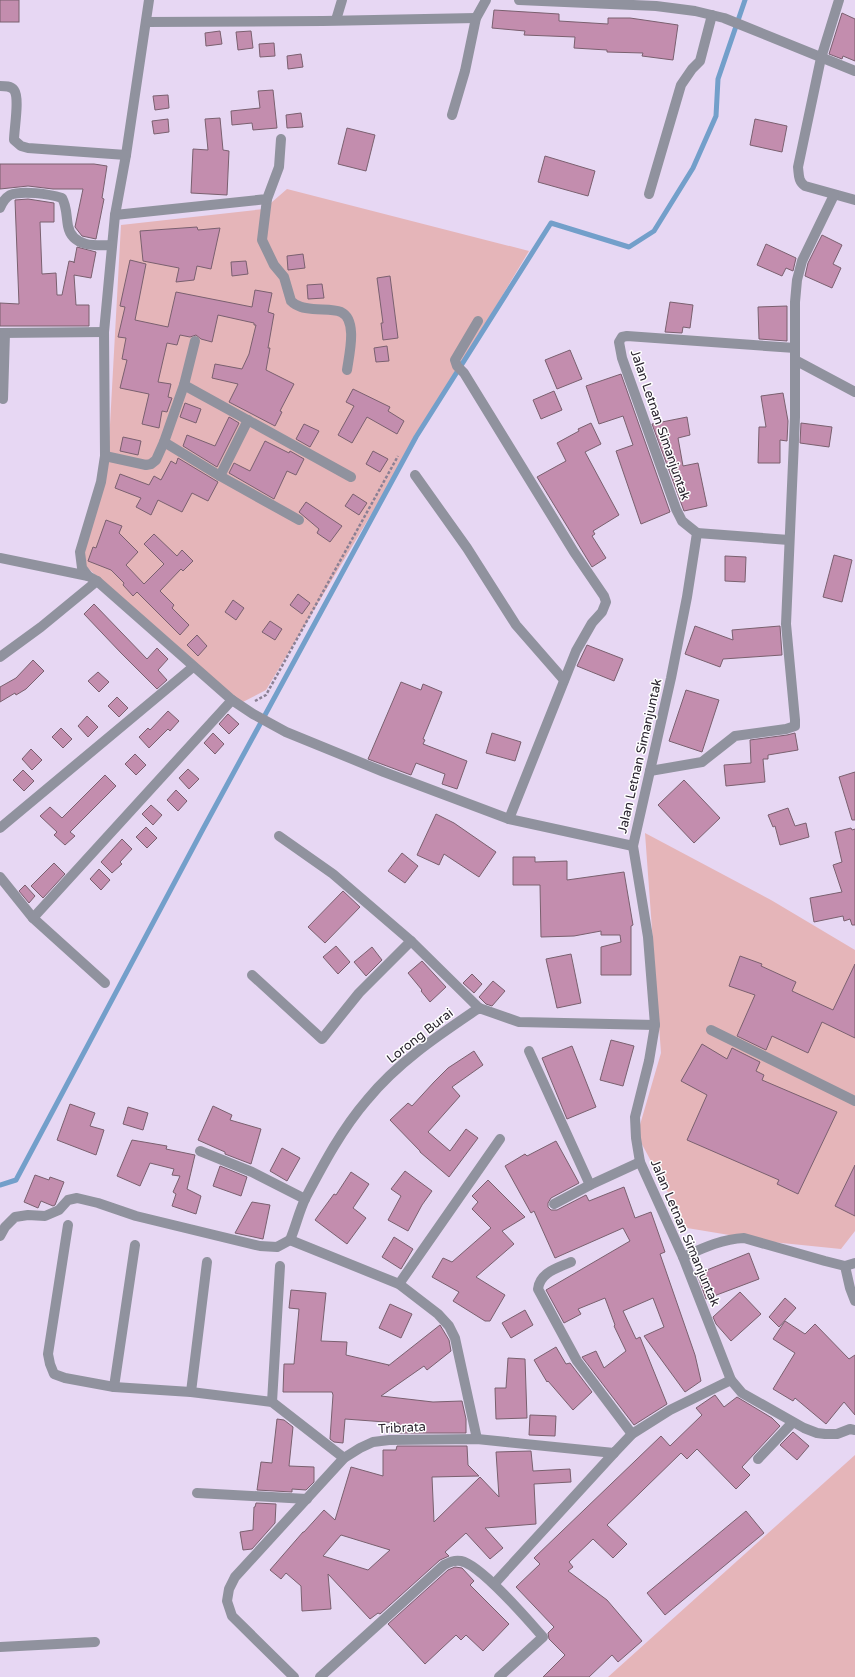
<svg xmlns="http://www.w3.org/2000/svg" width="855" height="1677" font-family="'Varela Round',sans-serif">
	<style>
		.green { fill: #e5b5b9 }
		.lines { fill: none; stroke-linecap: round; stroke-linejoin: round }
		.stream { stroke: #739fca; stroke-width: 5 }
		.building { fill: #c38dae; stroke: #7a606f; fill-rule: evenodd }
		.path { stroke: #8b8094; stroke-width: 2.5; stroke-dasharray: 3 2; stroke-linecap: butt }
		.street { stroke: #90929e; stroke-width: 10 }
		.labels { text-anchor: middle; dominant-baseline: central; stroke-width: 3; stroke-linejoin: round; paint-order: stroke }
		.street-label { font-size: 13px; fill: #2a242f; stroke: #fff }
	</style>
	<rect width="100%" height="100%" fill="#e7d7f3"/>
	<g class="green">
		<polygon points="287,189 529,251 266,690 239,704 82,563 108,461 121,225 264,209"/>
		<polygon points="645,833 771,900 855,950 855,1231 841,1249 772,1242 687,1228 637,1135 661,1053"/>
		<polygon points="855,1455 855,1677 608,1677"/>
	</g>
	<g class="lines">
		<polyline class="stream" points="0,1185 16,1180 203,829 416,437 551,223 629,247 654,231 693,168 716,116 718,79 745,0"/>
	</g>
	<g class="building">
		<rect x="0" y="0" width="19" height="22"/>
		<polygon points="494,10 559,14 559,21 608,24 608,18 630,18 678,25 673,60 642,56 643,53 607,52 607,50 574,48 575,37 524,35 525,31 492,28"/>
		<polygon points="842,13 855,19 855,61 843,56 842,59 829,54"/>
		<polygon points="220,31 222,44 206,46 205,33"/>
		<polygon points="251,31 253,48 238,50 236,32"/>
		<polygon points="274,43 275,56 260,57 259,44"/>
		<polygon points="301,54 303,67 288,69 287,56"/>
		<polygon points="273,90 277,128 253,130 252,123 232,125 231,111 260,108 258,91"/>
		<polygon points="168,95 169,108 155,110 153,96"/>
		<polygon points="301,113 303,127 287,128 286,115"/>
		<polygon points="220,118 223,150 229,151 227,195 191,193 193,149 208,150 205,119"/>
		<polygon points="168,119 169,132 154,134 152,121"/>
		<polygon points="755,119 787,126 782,152 750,145"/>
		<polygon points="347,128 375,135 366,171 338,164"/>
		<polygon points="545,156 595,171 588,196 538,182"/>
		<polygon points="0,164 94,164 107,166 102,198 104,199 96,239 82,236 75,227 83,189 53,189 28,186 0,189"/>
		<polygon points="28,199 54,203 54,222 40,222 42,274 56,273 57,295 62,295 69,261 74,262 74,263 77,247 96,252 91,278 74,275 76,305 89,305 89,326 0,326 0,303 19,304 15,200"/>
		<polygon points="197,227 198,230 220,228 211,269 197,266 194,280 176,282 179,268 143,261 140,231"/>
		<polygon points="822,235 842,245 833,264 841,268 832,288 805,276 808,263"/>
		<polygon points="766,244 796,258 793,271 786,268 782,276 757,265"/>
		<polygon points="303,254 305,268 288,270 287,256"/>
		<polygon points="130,260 146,264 135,320 168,327 176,292 252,307 255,290 272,293 268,312 274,314 268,348 270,348 266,370 294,384 280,411 282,412 275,426 229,402 238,384 212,378 215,364 242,369 249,354 256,325 254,325 254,323 218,315 212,342 201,339 196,335 190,337 180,335 177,345 167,343 158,382 171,384 168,397 172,398 167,412 162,411 159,428 142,424 149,394 120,388 127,360 122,359 126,338 118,337 125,307 120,306"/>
		<polygon points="246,261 248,274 232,276 231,262"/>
		<polygon points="390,276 398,338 383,340 381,323 383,323 377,278"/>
		<polygon points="322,284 324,298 308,299 307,285"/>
		<polygon points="670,302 693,305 690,328 683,327 682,333 665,332"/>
		<polygon points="787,306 787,341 759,339 758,307"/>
		<polygon points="387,346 389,361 376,362 374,348"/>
		<polygon points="570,350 582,379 557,389 545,360"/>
		<polygon points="621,374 670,512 641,524 616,451 633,445 623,416 599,424 586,386"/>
		<polygon points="353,389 390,407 388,411 404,421 397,434 367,417 352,443 338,435 354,406 346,402"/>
		<polygon points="554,391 562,410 541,419 533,400"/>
		<polygon points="783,393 788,421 787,441 780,440 780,463 758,463 759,427 766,427 761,396"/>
		<polygon points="185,403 201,409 196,423 180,417"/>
		<polygon points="229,417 239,423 217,467 183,446 187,435 215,446"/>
		<polygon points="687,417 690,435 678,438 683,466 698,463 707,506 684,511 652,424"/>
		<polygon points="591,423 601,444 585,452 619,515 593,531 595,534 592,536 606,558 592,567 537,477 566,461 557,443 579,431 578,429"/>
		<polygon points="801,423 832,427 829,447 800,443"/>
		<polygon points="304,424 319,431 310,447 296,439"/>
		<polygon points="123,437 141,441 138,455 120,451"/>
		<polygon points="265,441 289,453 290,451 304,459 296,475 287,471 274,499 229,473 234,463 250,471"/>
		<polygon points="373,451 388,459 380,472 366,464"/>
		<polygon points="178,458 218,482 208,501 192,493 182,512 158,500 151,515 136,507 141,498 115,488 120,474 149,485 154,476 161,480 171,461 176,464"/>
		<polygon points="353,494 367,503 359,515 345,506"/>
		<polygon points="306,502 342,526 330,542 317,533 319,529 299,512"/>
		<polygon points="106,520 122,526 119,533 138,552 126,565 144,584 164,564 144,544 154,534 177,556 182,550 193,561 183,571 181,569 160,591 174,605 172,608 189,625 180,635 137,592 133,596 123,585 124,583 111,570 88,561 93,547 96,548"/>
		<polygon points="834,555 852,560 842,602 823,597"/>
		<polygon points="725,556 746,557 745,582 725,581"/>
		<polygon points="298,594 310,603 302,614 290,605"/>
		<polygon points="233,600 244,608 236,620 225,612"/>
		<polygon points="94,604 147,659 157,648 168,659 158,670 167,680 157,689 121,653 84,614"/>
		<polygon points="270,621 282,629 275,640 262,632"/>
		<polygon points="695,626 733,640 732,630 780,626 782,655 723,659 720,667 685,654"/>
		<polygon points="197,635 207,646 198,656 187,645"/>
		<polygon points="587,645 623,659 614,681 577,666"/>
		<polygon points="33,660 44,671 26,689 16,695 15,693 0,702 0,687 16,678"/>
		<polygon points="98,672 109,682 99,692 88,681"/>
		<polygon points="401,682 421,690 423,684 442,692 423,739 425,740 423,744 467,761 457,789 442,784 445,774 416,763 411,775 368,759"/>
		<polygon points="686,690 719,700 702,752 669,741"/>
		<polygon points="117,697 128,708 119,717 108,706"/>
		<polygon points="168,711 179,721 170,731 168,729 149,748 139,737 148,728 150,730"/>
		<polygon points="228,714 239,724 229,734 219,724"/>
		<polygon points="87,716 98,727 88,737 78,726"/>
		<polygon points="61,728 72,739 63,748 52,737"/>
		<polygon points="213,733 224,744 215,754 204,743"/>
		<polygon points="492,733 521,742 515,761 486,753"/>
		<polygon points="795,733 798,750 768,755 768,759 763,759 765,782 726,786 724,765 751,763 750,740 787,735"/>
		<polygon points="31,749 42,760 32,770 22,759"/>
		<polygon points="135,754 146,765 136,775 125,764"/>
		<polygon points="188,769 199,779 189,789 179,778"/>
		<polygon points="23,770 34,781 24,791 13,780"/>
		<polygon points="855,772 855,820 852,820 839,777"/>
		<polygon points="105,775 116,786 70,832 75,836 65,845 54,835 57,832 40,816 50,807 62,818"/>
		<polygon points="684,780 720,818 694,843 658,805"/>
		<polygon points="176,790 187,801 178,811 167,800"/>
		<polygon points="151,805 162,815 153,825 142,814"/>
		<polygon points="788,808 795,826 806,823 809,837 780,845 775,826 773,827 768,815"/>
		<polygon points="436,814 454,823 496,852 479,877 444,854 439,865 417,855"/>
		<polygon points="146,827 157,838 147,848 136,837"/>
		<polygon points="851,828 852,830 855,829 855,925 852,925 850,919 844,921 843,916 814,922 810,898 842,892 833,865 842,862 835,832"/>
		<polygon points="122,839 132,849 120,862 122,864 112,873 101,862"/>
		<polygon points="402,853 418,866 405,883 388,871"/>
		<polygon points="513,857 535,857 535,862 567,861 567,880 624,872 633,925 631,926 631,975 601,975 601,947 621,942 620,935 601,935 601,931 574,936 541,937 540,885 513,885"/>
		<polygon points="54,863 65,874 43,898 31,886"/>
		<polygon points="99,869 110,880 101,890 90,879"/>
		<polygon points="25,885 35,896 29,903 19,891"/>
		<polygon points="343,891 360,907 325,943 308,927"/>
		<polygon points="336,946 350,962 338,974 323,957"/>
		<polygon points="372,947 382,960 366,976 354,962"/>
		<polygon points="571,954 581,1003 557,1008 546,959"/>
		<polygon points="740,956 762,964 761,966 796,982 792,991 833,1010 855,964 855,1038 822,1022 808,1053 772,1036 766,1050 737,1036 755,995 729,986"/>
		<polygon points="422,961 446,987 430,1002 421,991 422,990 408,973"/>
		<polygon points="472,974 482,984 474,993 463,983"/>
		<polygon points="493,981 505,991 492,1006 486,1004 479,997"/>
		<polygon points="611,1040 634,1046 623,1086 600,1080"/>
		<polygon points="702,1044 727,1059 732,1048 760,1062 756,1071 764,1075 762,1080 837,1112 798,1194 777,1184 779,1180 687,1140 707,1095 681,1081"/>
		<polygon points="572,1046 596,1107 567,1119 542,1058"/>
		<polygon points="474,1051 483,1065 452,1087 460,1096 428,1132 450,1151 466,1129 478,1138 449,1177 420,1152 420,1151 390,1120 408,1103 412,1106 434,1082 448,1068"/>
		<polygon points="70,1104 95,1113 90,1126 104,1130 96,1155 57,1140"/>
		<polygon points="213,1106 232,1115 230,1120 261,1129 251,1164 225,1154 225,1152 198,1140"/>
		<polygon points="128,1107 148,1113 143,1130 123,1124"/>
		<polygon points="132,1140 167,1146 166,1149 195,1155 187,1189 201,1196 196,1214 172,1206 176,1194 173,1192 180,1176 172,1175 174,1169 150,1163 140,1186 117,1176"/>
		<polygon points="556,1141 579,1183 551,1198 548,1203 548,1207 551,1210 557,1210 586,1195 589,1201 624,1187 635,1218 651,1212 665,1252 660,1254 695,1355 701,1381 685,1392 644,1336 664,1327 653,1298 623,1311 636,1339 640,1337 667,1404 634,1425 582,1357 596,1351 604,1368 626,1351 614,1326 615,1325 605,1298 578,1309 581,1314 564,1323 546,1290 630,1241 623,1228 555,1258 534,1211 531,1213 505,1166 525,1154 527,1156"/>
		<polygon points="282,1148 300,1158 287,1181 270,1171"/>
		<polygon points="855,1165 855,1216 835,1206"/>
		<polygon points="220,1166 247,1177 241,1196 213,1186"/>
		<polygon points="405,1171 432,1191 422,1205 408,1231 388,1220 401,1196 391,1189"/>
		<polygon points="351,1172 369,1184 353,1208 366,1218 347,1244 315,1220 334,1194 336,1195"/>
		<polygon points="35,1175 49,1180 50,1177 64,1182 55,1205 53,1206 41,1201 38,1208 24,1202"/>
		<polygon points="488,1180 525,1217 502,1231 514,1244 476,1277 505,1295 490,1321 485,1321 453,1301 459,1292 432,1277 443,1258 452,1262 491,1228 472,1209 478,1202 472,1196"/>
		<polygon points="252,1202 270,1205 263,1239 235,1233"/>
		<polygon points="394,1237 413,1249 401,1269 382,1257"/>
		<polygon points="749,1253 759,1279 706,1299 697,1274"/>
		<polygon points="291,1290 326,1293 321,1341 347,1342 346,1355 389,1365 388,1366 440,1325 449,1340 451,1351 427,1370 424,1366 381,1396 433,1402 462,1401 466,1419 466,1433 398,1433 399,1423 345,1419 343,1443 334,1442 330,1439 333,1395 332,1392 283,1392 284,1364 294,1364 299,1309 289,1308"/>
		<polygon points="740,1292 761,1314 731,1341 716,1324 713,1317"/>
		<polygon points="785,1298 796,1308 779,1327 769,1317"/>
		<polygon points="390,1304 412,1314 401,1338 379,1328"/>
		<polygon points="525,1310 533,1325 511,1338 502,1323"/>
		<polygon points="785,1321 805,1334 815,1324 849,1359 855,1355 855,1415 844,1402 826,1424 795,1398 793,1401 773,1389 795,1353 773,1339"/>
		<polygon points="556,1347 566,1364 570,1363 592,1392 573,1410 548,1381 547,1382 534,1360"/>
		<polygon points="508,1358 525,1359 527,1418 496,1419 495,1388 506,1388"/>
		<polygon points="715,1395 724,1407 737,1397 772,1418 780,1426 742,1467 750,1475 736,1489 697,1449 687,1459 681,1453 607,1525 627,1544 613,1558 593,1539 569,1562 573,1567 568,1571 607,1600 642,1641 618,1662 612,1655 589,1677 543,1677 565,1655 549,1639 548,1633 554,1627 516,1587 540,1564 534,1558 661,1436 670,1446 702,1415 696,1408"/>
		<polygon points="530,1415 556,1416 555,1436 529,1435"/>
		<polygon points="277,1419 284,1420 293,1427 289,1466 314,1467 314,1482 306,1490 292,1489 292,1492 257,1490 261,1462 272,1463"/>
		<polygon points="793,1432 809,1446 797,1460 780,1445"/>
		<path d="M397,1446h70l1,19 11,11 -47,1 2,45 46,-45 19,20 -3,-45 35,-1 2,20 37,-2 1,13 -37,2 2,40 -51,4 18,20 -13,11 -24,-26 -21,19 4,4 -9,4 -60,54 -2,-1 -8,6 -42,-45 3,35 -29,2 -1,-25 -15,-13 -5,6 -11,-9 33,-38h1l20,-22 11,10 16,-53 32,9v-26h13zM341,1535l49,15 -22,20 -45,-14z"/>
		<polygon points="256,1503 276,1504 275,1523 252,1549 243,1550 240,1532 253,1530 254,1507 255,1507"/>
		<polygon points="746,1511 764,1533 665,1615 647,1593"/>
		<polygon points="455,1567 462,1568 474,1581 470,1585 509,1624 483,1651 466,1635 461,1640 456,1635 425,1664 388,1624 448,1570"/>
	</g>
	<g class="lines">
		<polyline class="path" points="255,701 266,695 398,456"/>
		<g class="street">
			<polyline points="149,0 126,155 115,215 104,332 105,456 101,482 80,552 82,568 88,576 97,581 232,700 253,714 286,732 384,772 509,819 633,846"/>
			<polyline points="519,0 656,6 695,11 724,18 855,71"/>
			<path d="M839,0l-18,58 -23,109c1,8 0,14 7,19l50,14"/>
			<polyline points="336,20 342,0"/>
			<polyline points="146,22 323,21 476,18"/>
			<path d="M0,86c5,0 11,0 14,4 6,8 0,39 0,50l7,6 7,2 98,7"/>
			<polyline points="452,115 465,71 476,18 486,0"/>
			<polyline points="649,194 681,85 692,69 700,61 712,15"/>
			<path d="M267,199l-5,41 12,25 10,12 7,24c6,6 13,7 22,8 9,1 20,0 28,3 17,8 8,43 6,58"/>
			<path d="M0,208c2,-5 5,-10 10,-13 12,-5 39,-1 52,3 5,9 4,17 6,28 4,21 28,20 44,19"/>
			<polyline points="115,215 267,199 279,167 281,139"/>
			<polyline points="478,321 455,360 457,366 464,373 574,552 604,596 606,602 602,612 592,623 576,651 509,819"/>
			<polyline points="0,333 104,332"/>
			<polyline points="795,348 627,336 622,337 619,342 622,358 676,509 682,521 697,533 687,597 671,678 633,846 648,937 655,1025 649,1061 635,1117 636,1138 640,1162 683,1257 731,1380 742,1393 804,1428 817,1433 825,1434 837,1434 850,1429 855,1430"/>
			<polyline points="795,360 855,392"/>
			<polyline points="184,385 351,477"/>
			<polyline points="3,399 5,333"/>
			<polyline points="164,442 220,476 299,520"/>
			<polyline points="105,456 146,465 151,464 156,460 164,442 184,385 195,341"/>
			<polyline points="415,475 467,548 516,625 564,680"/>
			<polyline points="220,476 248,420"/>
			<polyline points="697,533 789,540"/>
			<polyline points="0,558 88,576"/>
			<polyline points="0,657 41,627 97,581"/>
			<polyline points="650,771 702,762 735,736 786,729 795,726 795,720 786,624 795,417 795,302 797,280 802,261 834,195"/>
			<polyline points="0,828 193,667"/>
			<polyline points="279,836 333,874 411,941 479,1008"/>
			<polyline points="0,877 33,918 105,983"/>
			<polyline points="33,918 232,700"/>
			<polyline points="252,975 322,1039 359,993 411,941"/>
			<polyline points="711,1030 855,1101"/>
			<polyline points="529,1051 590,1185"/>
			<polyline points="200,1151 252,1172 305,1199"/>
			<polyline points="554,1204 590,1185 640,1162"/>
			<polyline points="68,1225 48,1354 50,1364 54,1374 65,1378 114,1387 191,1392 272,1402 344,1458"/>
			<polyline points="0,1236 5,1227 15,1217 28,1215 45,1216 59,1210 68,1200 77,1198 98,1203 136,1216 260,1246 277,1247 290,1240"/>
			<path d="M290,1240c6,-14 9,-29 16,-43 18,-34 36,-68 61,-97 31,-38 72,-65 112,-92l40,14 136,3"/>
			<polyline points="290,1240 399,1284 438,1314 449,1326 455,1338 477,1439"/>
			<path d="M683,1257c20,-9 39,-18 61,-19l81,23 20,5 10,-3"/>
			<path d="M571,1262c-13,6 -31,10 -33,27l39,72 55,73"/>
			<polyline points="845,1266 850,1288 855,1301"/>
			<polyline points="399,1284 500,1139"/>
			<polyline points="114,1387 135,1245"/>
			<polyline points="191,1392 207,1262"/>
			<polyline points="272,1402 280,1266"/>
			<polyline points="758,1459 792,1423"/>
			<polyline points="197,1493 307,1499"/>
			<polyline points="494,1584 614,1453"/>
			<polyline points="0,1647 95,1642"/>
			<polyline points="294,1677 232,1616 227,1601 229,1589 235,1577 344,1458 360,1448 373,1442 389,1440 477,1439 614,1453 632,1434 670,1410 731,1380"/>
			<path d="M320,1677l124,-112c6,-3 10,-5 17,-4 20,4 67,59 82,76l-44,40"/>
		</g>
	</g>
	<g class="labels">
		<g class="street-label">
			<text transform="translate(660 425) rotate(71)">Jalan Letnan Simanjuntak</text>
			<text transform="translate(640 756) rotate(-77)">Jalan Letnan Simanjuntak</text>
			<text transform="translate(420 1036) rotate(-38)">Lorong Burai</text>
			<text transform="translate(685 1233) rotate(67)">Jalan Letnan Simanjuntak</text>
			<text transform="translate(402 1428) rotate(-3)">Tribrata</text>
		</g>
	</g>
</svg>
